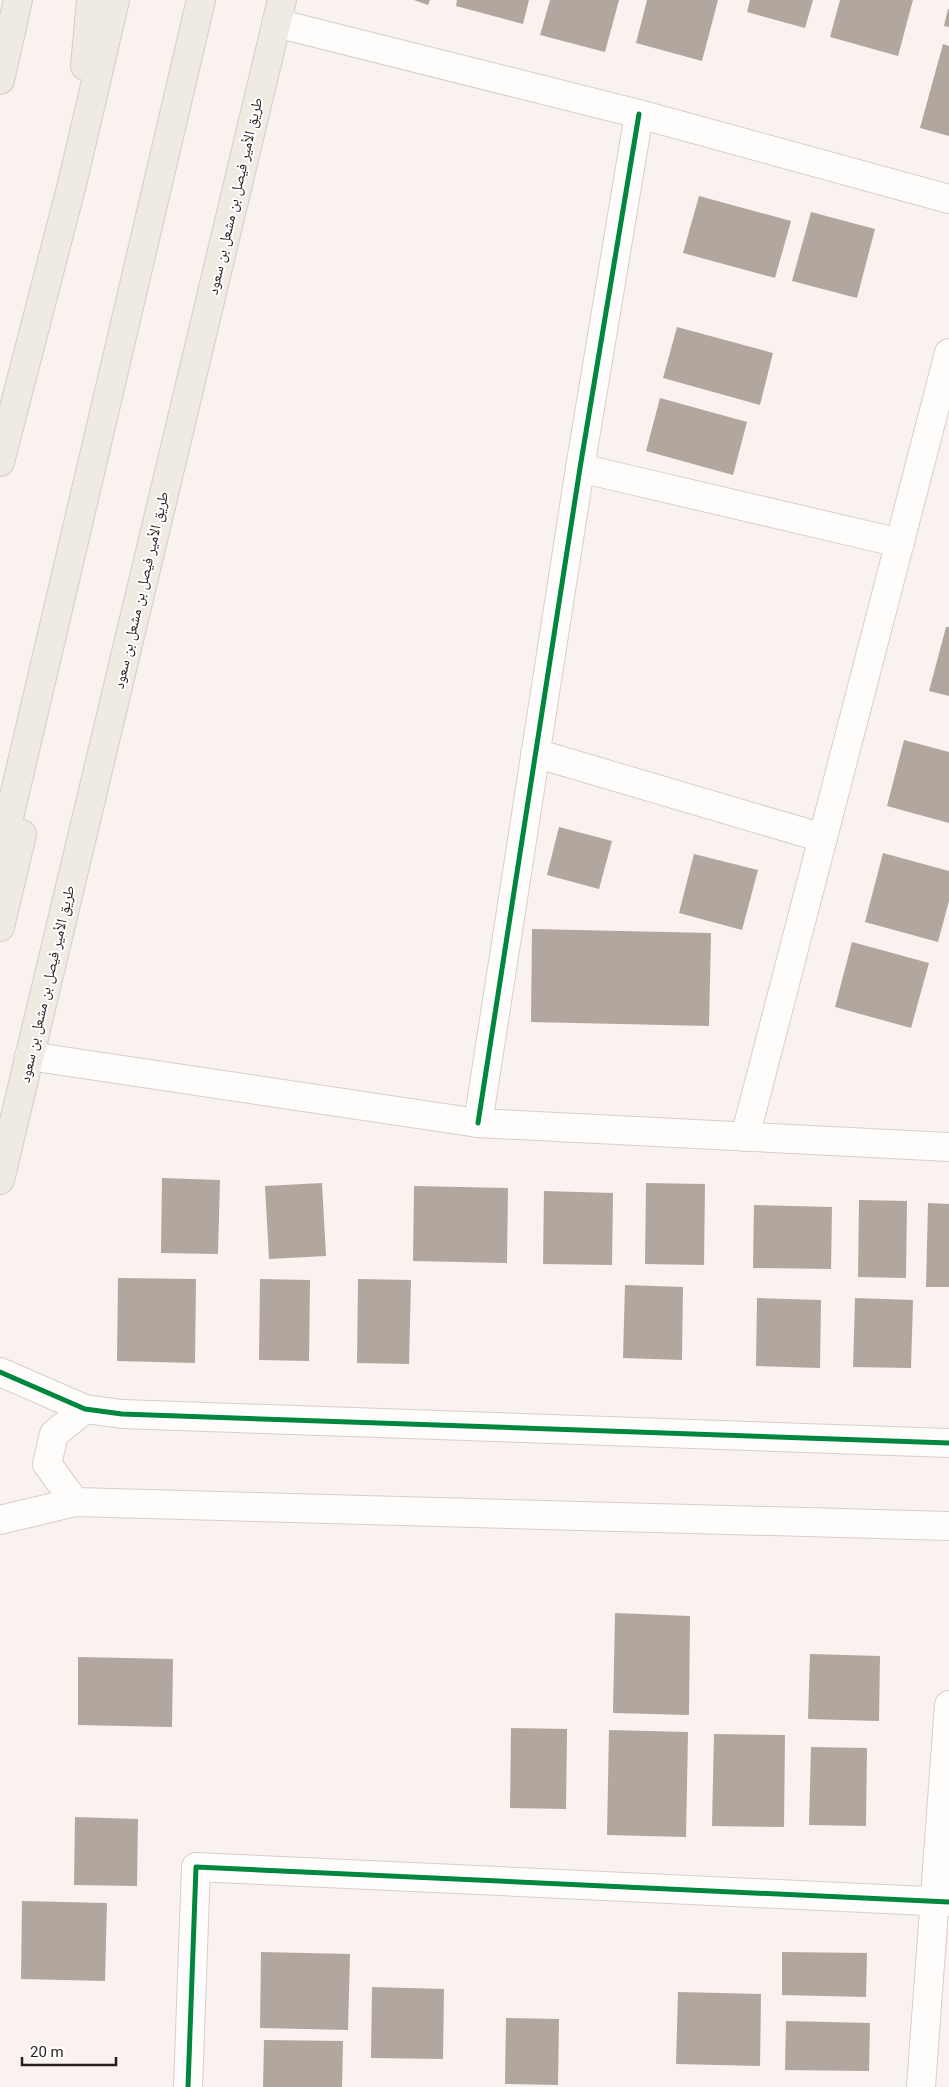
<svg xmlns="http://www.w3.org/2000/svg" width="949" height="2087" font-family="Roboto,'Noto Naskh Arabic',sans-serif">
	<style>
		.building { fill: #b2a79e }
		.lines { fill: none; stroke-linecap: round; stroke-linejoin: round }
		.minor-casing { stroke: #d6cfcb; stroke-width: 30 }
		.major-casing { stroke: #d1cdcb; stroke-width: 30 }
		.minor { stroke: #fefdfc; stroke-width: 28 }
		.major { stroke: #efebe2; stroke-width: 28 }
		.cycleway-casing { stroke: #fff; stroke-width: 8 }
		.cycleway { stroke: #00873e; stroke-width: 5 }
		.labels { text-anchor: middle; dominant-baseline: central; stroke-width: 4; stroke-linejoin: round; paint-order: stroke }
		.street-label { font-size: 15px; fill: #261f1b; stroke: #fff }
	</style>
	<rect width="100%" height="100%" fill="#f9f2ee"/>
	<g class="building">
		<polygon points="414,0 430,0 428,5"/>
		<polygon points="457,0 529,0 523,24 456,6"/>
		<polygon points="550,0 619,0 605,52 540,35"/>
		<polygon points="647,0 718,0 702,61 636,43"/>
		<polygon points="750,0 813,0 805,28 747,12"/>
		<polygon points="840,0 913,0 898,56 830,37"/>
		<polygon points="948,9 949,9 949,27 944,26"/>
		<polygon points="943,44 949,46 949,136 920,128"/>
		<polygon points="699,196 791,221 775,278 683,253"/>
		<polygon points="811,212 875,229 857,298 792,281"/>
		<polygon points="677,327 773,353 760,405 663,378"/>
		<polygon points="660,398 747,422 733,475 646,451"/>
		<polygon points="946,627 949,627 949,696 929,691"/>
		<polygon points="904,740 949,752 949,823 887,806"/>
		<polygon points="559,827 612,841 599,889 547,875"/>
		<polygon points="883,853 949,871 949,901 938,942 865,922"/>
		<polygon points="694,854 758,870 742,930 679,913"/>
		<polygon points="532,929 711,933 709,1026 531,1022"/>
		<polygon points="852,942 929,963 911,1028 835,1007"/>
		<polygon points="162,1178 220,1180 218,1254 161,1253"/>
		<polygon points="322,1183 326,1256 269,1259 265,1186"/>
		<polygon points="646,1183 705,1184 704,1265 645,1264"/>
		<polygon points="414,1186 508,1188 507,1263 413,1261"/>
		<polygon points="544,1191 613,1193 612,1265 543,1264"/>
		<polygon points="859,1200 907,1201 906,1278 858,1277"/>
		<polygon points="928,1203 949,1204 949,1287 926,1287"/>
		<polygon points="754,1205 832,1207 831,1269 753,1268"/>
		<polygon points="118,1278 196,1279 195,1363 117,1361"/>
		<polygon points="260,1279 310,1280 309,1361 259,1360"/>
		<polygon points="358,1279 411,1280 409,1364 357,1363"/>
		<polygon points="625,1285 683,1287 682,1360 623,1358"/>
		<polygon points="757,1298 821,1300 820,1368 756,1366"/>
		<polygon points="855,1298 913,1300 911,1368 853,1367"/>
		<polygon points="615,1613 690,1616 689,1715 613,1713"/>
		<polygon points="810,1654 880,1656 879,1721 808,1719"/>
		<polygon points="78,1657 173,1659 172,1727 78,1725"/>
		<polygon points="511,1728 567,1729 566,1809 510,1808"/>
		<polygon points="609,1730 688,1732 686,1837 607,1835"/>
		<polygon points="714,1734 785,1735 784,1827 712,1826"/>
		<polygon points="811,1747 867,1748 866,1826 809,1825"/>
		<polygon points="75,1817 138,1819 137,1886 74,1885"/>
		<polygon points="22,1901 107,1903 105,1981 21,1979"/>
		<polygon points="261,1952 350,1954 348,2030 260,2028"/>
		<polygon points="782,1952 867,1953 866,1997 782,1995"/>
		<polygon points="372,1987 444,1989 443,2059 371,2058"/>
		<polygon points="678,1992 761,1994 760,2066 676,2064"/>
		<polygon points="506,2018 559,2019 558,2085 505,2084"/>
		<polygon points="786,2021 870,2023 869,2071 785,2070"/>
		<polygon points="264,2040 343,2041 342,2087 263,2087"/>
	</g>
	<g class="lines">
		<defs>
			<g id="minor">
				<polyline points="276,23 639,114 949,199"/>
				<polyline points="580,468 900,543"/>
				<polyline points="535,753 823,838"/>
				<polyline points="29,1056 478,1123 949,1147"/>
				<polyline points="478,1123 580,468 639,114"/>
				<polyline points="745,1137 949,353"/>
				<polyline points="0,1372 85,1409 122,1414 949,1443"/>
				<polyline points="75,1502 47,1464 54,1434 85,1409"/>
				<polyline points="0,1520 75,1502 949,1526"/>
				<polyline points="188,2087 196,1867 949,1902"/>
				<polyline points="921,2087 949,1705"/>
			</g>
			<g id="major">
				<polyline points="85,66 91,0"/>
				<polyline points="0,80 18,0"/>
				<polyline points="0,462 73,180 115,0"/>
				<polyline points="0,856 201,0"/>
				<polyline points="0,927 22,834"/>
				<polyline points="0,1180 282,0"/>
			</g>
		</defs>
		<use href="#minor" class="minor-casing"/>
		<use href="#major" class="major-casing"/>
		<use href="#minor" class="minor"/>
		<use href="#major" class="major"/>
		<defs>
			<g id="cycleway">
				<polyline points="478,1123 580,468 639,114"/>
				<polyline points="0,1372 85,1409 122,1414 949,1443"/>
				<polyline points="188,2087 196,1867 949,1902"/>
			</g>
		</defs>
		<use href="#cycleway" class="cycleway-casing"/>
		<use href="#cycleway" class="cycleway"/>
	</g>
	<g class="labels">
		<g class="street-label">
			<text transform="translate(235 196) rotate(-77)">طريق الأمير فيصل بن مشعل بن سعود</text>
			<text transform="translate(141 590) rotate(-77)">طريق الأمير فيصل بن مشعل بن سعود</text>
			<text transform="translate(47 984) rotate(-77)">طريق الأمير فيصل بن مشعل بن سعود</text>
		</g>
	</g>
	<path d="M22 2057v8h94v-8" fill="none" stroke="#261f1b" stroke-width="2.5"/>
	<text x="30" y="2057" font-size="15" fill="#261f1b" stroke="#ffffff" stroke-width="4" paint-order="stroke">20 m</text>
</svg>
